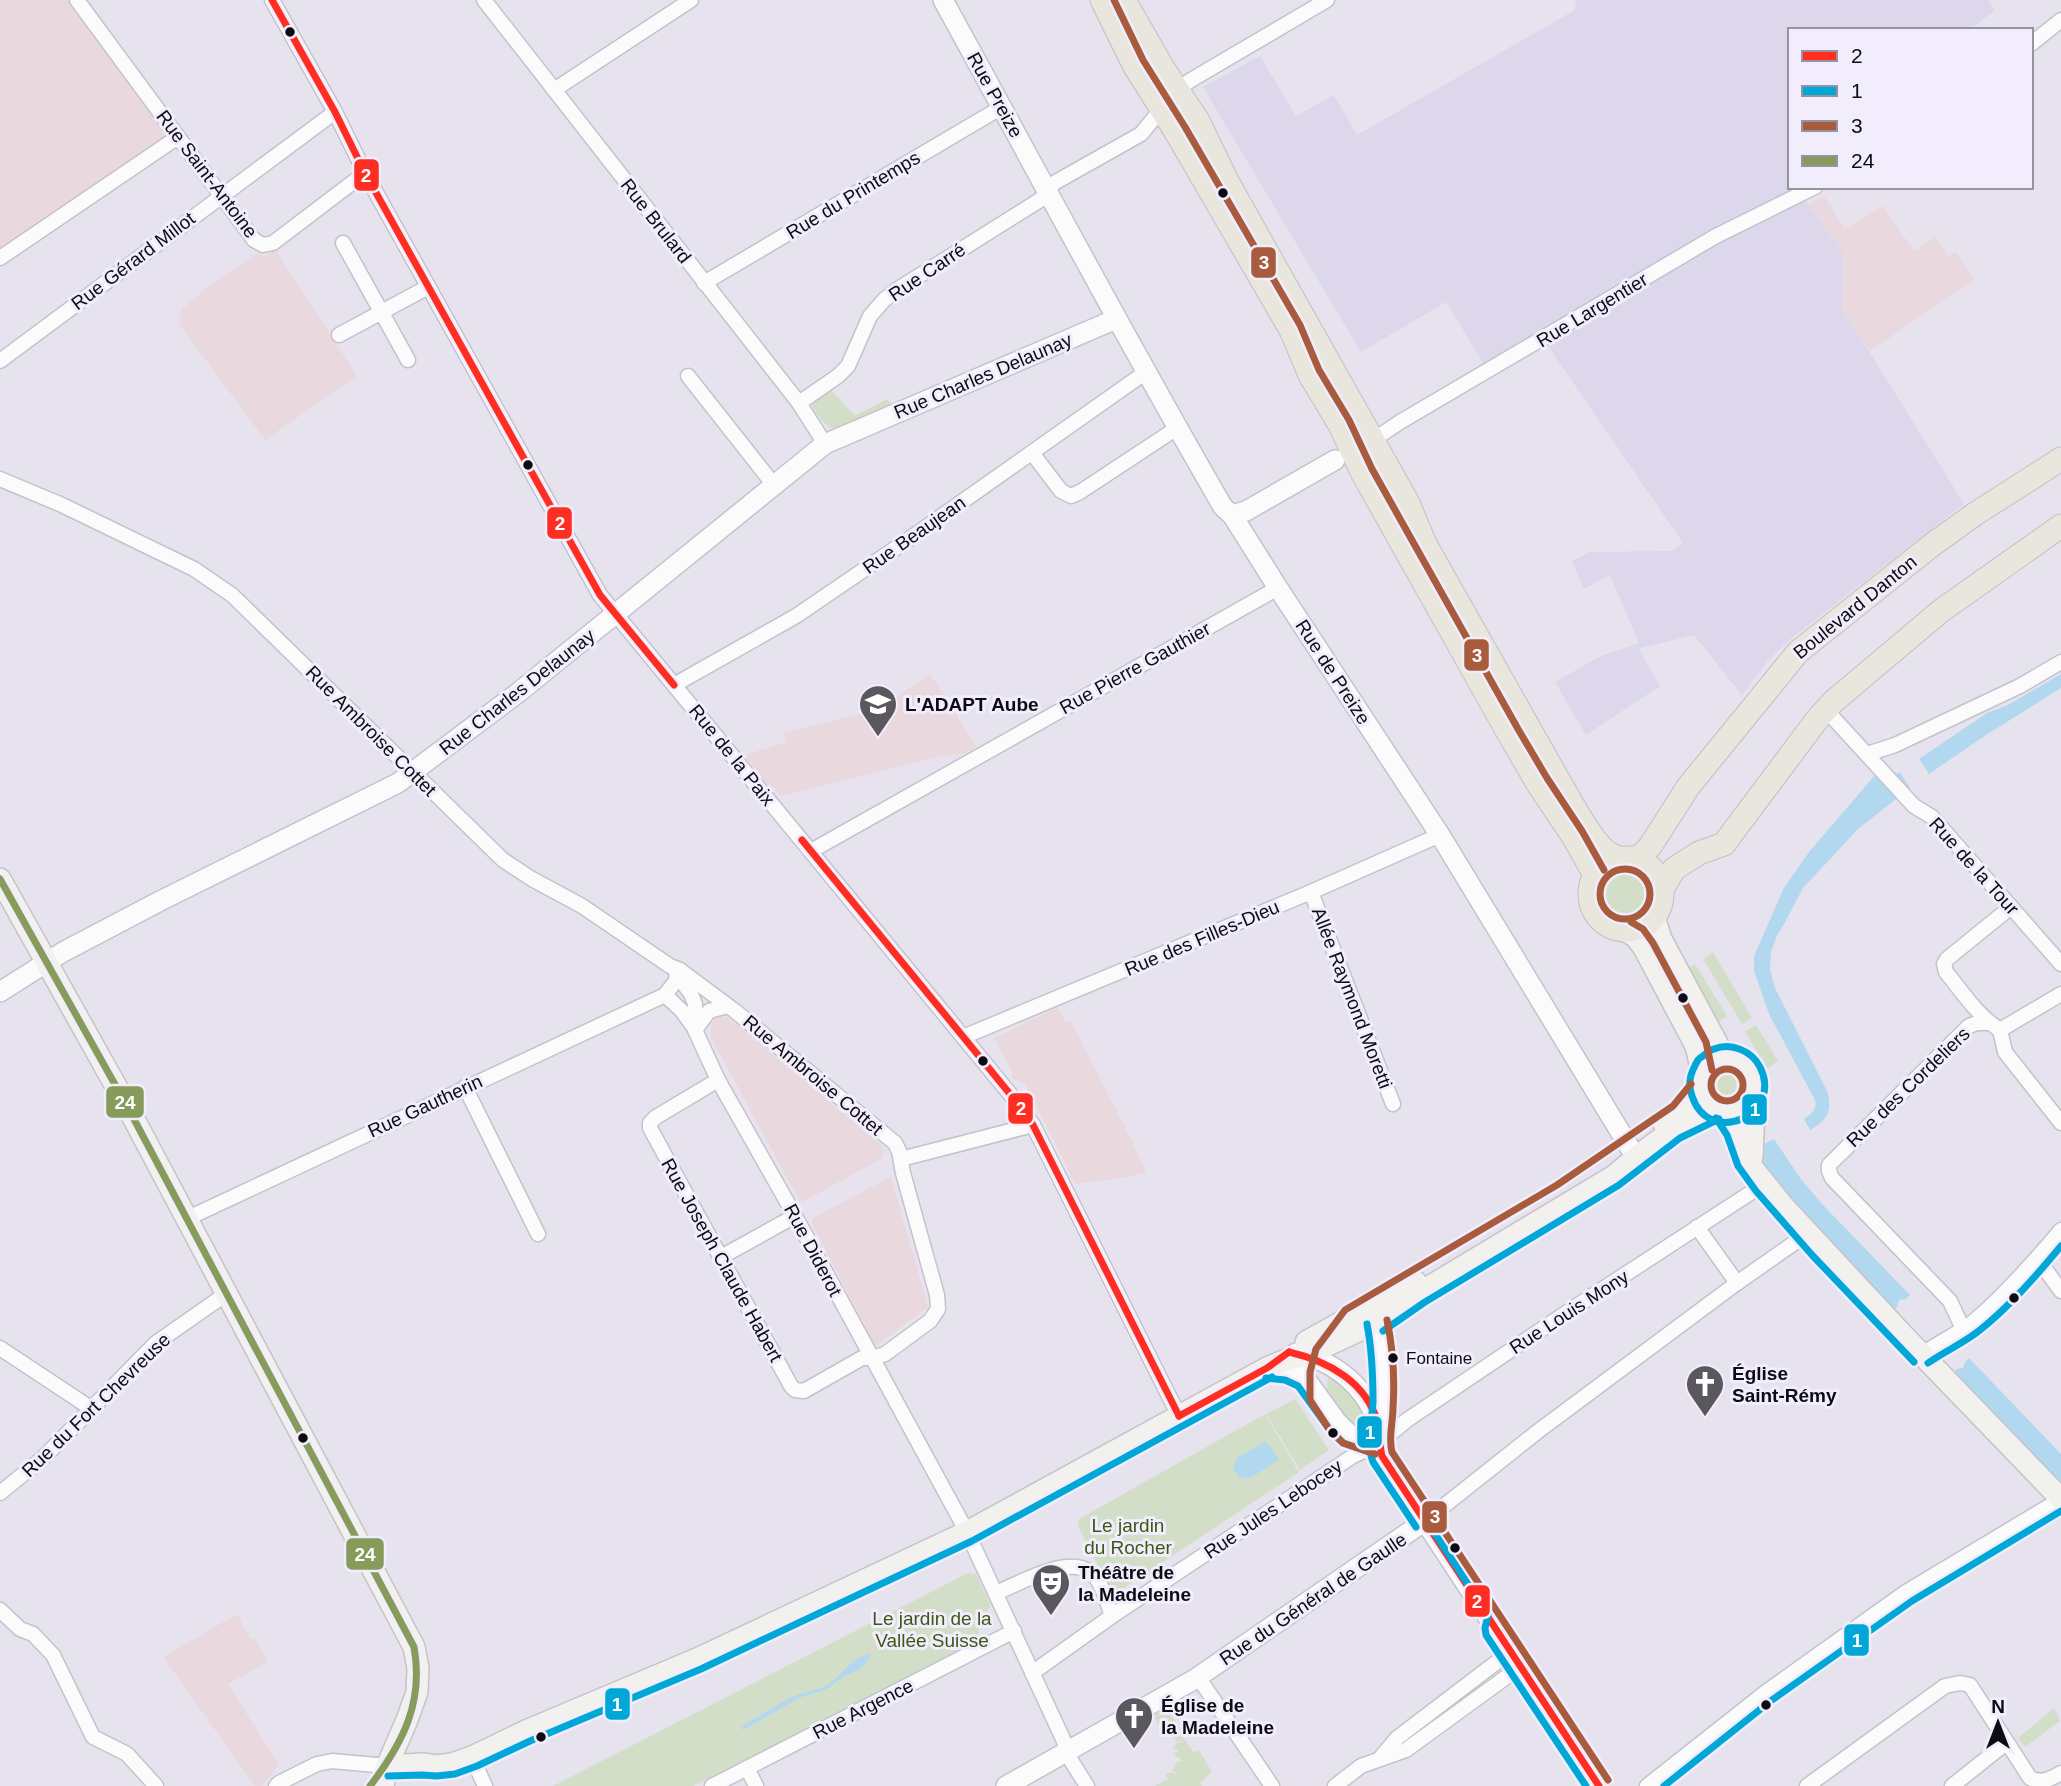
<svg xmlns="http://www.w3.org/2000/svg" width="2061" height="1786" font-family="Helvetica,sans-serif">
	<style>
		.built { fill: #dcd7ea }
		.education { fill: #e9d9de }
		.green { fill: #d3dec8 }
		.water { fill: #b2d8f0 }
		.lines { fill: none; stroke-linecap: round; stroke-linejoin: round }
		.minor-casing { stroke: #c4c2ca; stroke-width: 17 }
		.tertiary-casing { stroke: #c4c2ca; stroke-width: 22 }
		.secondary-casing { stroke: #c4c2ca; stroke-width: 24 }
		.primary-casing { stroke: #c1bfc5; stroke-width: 25 }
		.minor { stroke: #fbfbfc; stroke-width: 14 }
		.tertiary { stroke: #fbfbfc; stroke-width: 19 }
		.secondary { stroke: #f3f1ed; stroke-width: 21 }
		.primary { stroke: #e9e6dd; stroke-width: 23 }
		.bus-1-casing { stroke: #f1edfc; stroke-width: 12 }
		.bus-2-casing { stroke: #f1edfc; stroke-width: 12 }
		.bus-3-casing { stroke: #f1edfc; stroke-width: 12 }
		.bus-4-casing { stroke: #f1edfc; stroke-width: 12 }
		.bus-1 { stroke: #ff2d22; stroke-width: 7 }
		.bus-2 { stroke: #01a7d7; stroke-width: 7 }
		.bus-3 { stroke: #a95b3e; stroke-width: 7 }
		.bus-4 { stroke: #879c5a; stroke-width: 7 }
		.bus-dot { fill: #0e0c12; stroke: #f1edfc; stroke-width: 2.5 }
		.labels { text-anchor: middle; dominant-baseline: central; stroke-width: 6; stroke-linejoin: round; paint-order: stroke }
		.bus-label { font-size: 17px; fill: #0e0c12; stroke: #f1edfc; text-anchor: start }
		.street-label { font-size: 19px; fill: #0e0c12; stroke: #f1edfc }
		.poi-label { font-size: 19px; font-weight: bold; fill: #0e0c12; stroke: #f1edfc; text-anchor: start }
		.park-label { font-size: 19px; fill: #3d5811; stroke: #f1edfc }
		.line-badge { stroke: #f1edfc; stroke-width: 2.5 }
		.badge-label { font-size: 19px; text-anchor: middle; font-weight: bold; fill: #fff }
	</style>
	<rect width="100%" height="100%" fill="#e6e3ee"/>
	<polygon class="built" points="1576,0 1988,0 1995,10 1969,30 1790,30 1790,187 1805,187 1799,192 1843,252 1842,308 1964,504 1788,641 1767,662 1742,695 1694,635 1641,648 1639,650 1660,686 1586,735 1555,682 1601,656 1639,643 1610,575 1584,589 1572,561 1590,552 1672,551 1683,543 1548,346 1484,364 1446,302 1361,352 1203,87 1260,56 1296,116 1334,95 1357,135 1575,10"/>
	<g class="education">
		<polygon points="0,0 71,0 170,135 0,251"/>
		<polygon points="1824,196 1845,229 1883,206 1914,251 1936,237 1948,256 1956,252 1975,279 1870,351 1842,308 1843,252 1809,204"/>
		<polygon points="275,249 357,376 265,440 179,324 181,310 204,290 259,252 263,258"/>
		<polygon points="930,674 977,747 965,753 937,757 781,796 775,788 771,789 744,755 786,742 783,733 877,710"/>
		<polygon points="1058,1007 1066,1023 1071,1021 1134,1145 1146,1172 1130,1177 1075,1184 1025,1083 1012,1079 1012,1072 994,1038"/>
		<polygon points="721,1017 728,1018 736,1024 880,1144 884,1150 883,1158 804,1201 799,1200 710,1036 712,1023 715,1019"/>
		<polygon points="891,1177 928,1307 879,1344 876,1344 874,1343 812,1224 812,1220 814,1217"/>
		<polygon points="237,1614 251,1639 255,1638 268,1662 228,1684 279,1765 262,1786 255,1786 163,1657"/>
	</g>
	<g class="green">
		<polygon points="830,389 853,414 856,415 887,399 891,404 840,428 831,428 822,421 812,406 813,402"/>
		<circle cx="1625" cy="895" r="28"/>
		<polygon points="1713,952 1752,1018 1742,1024 1703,959"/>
		<polygon points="1695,964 1727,1016 1715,1024 1685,970"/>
		<polygon points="1756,1025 1778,1061 1767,1069 1745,1031"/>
		<circle cx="1727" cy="1084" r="19"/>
		<path d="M1332,1376l18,7 17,36 -3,6c-20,4 -45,-30 -35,-48z"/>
		<polygon points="1295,1399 1329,1450 1300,1470 1266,1414"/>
		<polygon points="1265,1414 1299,1472 1119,1591 1115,1593 1111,1591 1078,1526 1079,1519"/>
		<path d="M968,1573l8,1 14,30v4c-11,11 -13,19 -10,34l-287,144h-140z"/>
		<polygon points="1166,1708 1183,1732 1181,1734 1194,1753 1199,1750 1212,1772 1200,1783 1202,1786 1155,1786 1166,1780 1169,1781 1165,1774 1171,1772 1175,1774 1176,1773 1172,1770 1178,1761 1183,1761 1172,1753 1178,1752 1178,1750 1173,1748 1177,1743 1182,1742 1182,1741 1177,1742 1173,1735 1176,1731 1172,1733 1165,1733 1168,1728 1167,1727 1162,1731 1160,1727 1162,1724 1159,1725 1155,1718 1156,1714"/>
		<polygon points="2054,1708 2060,1721 2025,1747 2018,1738"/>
	</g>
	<g class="water">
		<polygon points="2061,674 2061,688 1986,735 1929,774 1919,759 1987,713 2008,705"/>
		<path d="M1900,772l10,16 -52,41 -55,59 -20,38 -6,9 -6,17 -1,18 5,18 53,105c4,20 -1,27 -18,37l-6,-11c7,-5 13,-9 11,-19l-46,-86 -15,-43v-15l30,-68 25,-36 66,-77 5,6h3z"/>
		<polygon points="1774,1139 1801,1179 1822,1204 1910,1295 1906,1299 1899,1300 1897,1307 1893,1311 1779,1188 1759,1159 1762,1145"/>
		<polygon points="1969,1358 2061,1454 2061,1482 2057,1486 1953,1374 1957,1369 1963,1368 1965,1362"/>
		<polygon points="1266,1441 1279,1460 1250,1478 1239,1477 1233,1469 1237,1458"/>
		<path d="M869,1654l1,4 -11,12 -15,6 -17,13 -28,9 -56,32 -2,-3c17,-10 35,-22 53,-31 10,-4 22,-5 31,-10 17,-9 24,-28 44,-32z"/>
	</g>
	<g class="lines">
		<defs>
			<g id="minor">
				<polyline points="77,0 254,240 263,245 273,243 365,173"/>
				<polyline points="272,0 335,112 365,173 600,595 1010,1094 1033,1125 1179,1416"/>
				<polyline points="484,0 799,403 825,444"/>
				<polyline points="2031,44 2061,20"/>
				<polyline points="554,90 691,0"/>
				<polyline points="343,243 408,360"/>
				<polyline points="0,258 178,137"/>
				<polyline points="704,283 1002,107"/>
				<polyline points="339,335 428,287"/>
				<polyline points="0,361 335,112"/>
				<polyline points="688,376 774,485"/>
				<polyline points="799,403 838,376 848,366 870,316 884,300 895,291 1040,200 1054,183 1141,134 1178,89 1191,80 1327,0"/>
				<polyline points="1032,453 1061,491 1071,496 1080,492 1177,428"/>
				<polyline points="1345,454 1373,440 1400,422 1716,236 1815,187"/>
				<polyline points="0,479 62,505 194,569 232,595 503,860 532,879 582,906 670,966 680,970 735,1011 895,1143 899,1151 903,1173 937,1295 938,1309 930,1321 885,1354 873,1358 862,1358 804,1391 795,1390 791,1386 650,1128 650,1123 656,1117 718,1080"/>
				<polyline points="674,685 796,616 912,537 1146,372"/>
				<polyline points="1826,710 1914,806 1932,817 2061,964"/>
				<polyline points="1867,754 1895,745 2020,686 2061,662"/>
				<polyline points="811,851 1278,588"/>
				<polyline points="1311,892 1393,1104"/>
				<polyline points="676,973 691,994 695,1004 695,1030 718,1080 795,1216 967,1532 1063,1739 1070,1759 1087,1786"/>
				<polyline points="665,995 682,1011 695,1029"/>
				<polyline points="695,1030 709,1011 728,1006"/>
				<path d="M2000,1030c-23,-15 -37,-37 -54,-58l-2,-8 3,-5 64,-52"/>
				<polyline points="2000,1030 2005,1052 2061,1123"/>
				<polyline points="2000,1030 2061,994"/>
				<polyline points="963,1037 1311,892 1440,835"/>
				<polyline points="465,1087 538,1234"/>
				<polyline points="901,1159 1033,1125"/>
				<polyline points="186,1219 665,995 675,982 680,970"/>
				<polyline points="1697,1227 1737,1283"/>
				<polyline points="721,1257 795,1216"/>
				<polyline points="2037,1258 2061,1291"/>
				<polyline points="1963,1329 1950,1301 1832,1178 1829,1171 1829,1165 1969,1026 1977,1023 1989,1023"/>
				<polyline points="0,1348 92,1409"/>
				<path d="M1922,1355c16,-13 35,-20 51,-33 32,-27 61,-60 88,-92"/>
				<polyline points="0,1493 43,1458 156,1343 226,1294"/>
				<polyline points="1425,1521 1537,1432 1737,1283 1807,1234"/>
				<path d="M996,1593c22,-9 72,-38 94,-21 12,8 17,31 22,44"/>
				<polyline points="0,1610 20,1629 33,1634 53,1655 93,1737 127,1754 156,1786"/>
				<polyline points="1032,1673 1112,1616 1353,1456 1378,1444 1407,1420 1569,1311 1764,1184"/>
				<polyline points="1198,1677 1272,1786"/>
				<polyline points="472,1757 485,1786"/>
				<polyline points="1381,1757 1397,1738 1510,1652"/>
				<polyline points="747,1768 756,1786"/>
				<polyline points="276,1786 279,1783 317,1764 332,1761 387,1766"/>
				<polyline points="712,1786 1014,1631"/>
				<polyline points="1335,1786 1361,1766 1406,1750 1520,1667"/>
				<polyline points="1647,1786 1766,1692 1906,1592 2061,1499"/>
				<path d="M1807,1786l138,-100 15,-3 10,2 60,93c12,6 20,1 31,-5"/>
				<polyline points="1952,1786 2006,1743"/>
			</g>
			<g id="tertiary">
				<path d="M943,0c93,169 183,340 280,507l9,8 46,73 162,247 190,313"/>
				<polyline points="1232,515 1246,511 1335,460"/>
				<polyline points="0,992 63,952 160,901 398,783 519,692 825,444 1116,319"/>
				<path d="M1377,1322c6,27 7,57 6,85 0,19 -8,29 -1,49l217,330"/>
				<path d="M1296,1353c40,8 71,35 83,73"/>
				<path d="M1267,1368c15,1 26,1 38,10l32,44 13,13 28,9"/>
				<polyline points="1006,1786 1195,1679 1425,1521"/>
			</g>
			<g id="secondary">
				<polyline points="0,879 127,1106 414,1647 418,1668 417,1692 407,1720 387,1766 383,1786"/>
				<polyline points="1654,917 1661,939 1720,1049 1730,1057"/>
				<polyline points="1626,931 1636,937 1644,948 1696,1046 1702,1072"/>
				<circle cx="1727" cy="1084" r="27"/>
				<polyline points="1752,1095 1754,1110 1752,1157"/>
				<polyline points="1725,1112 1737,1130 1747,1161 1784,1207 1903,1335 2061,1499"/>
				<path d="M1664,1124c15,-10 26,-19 36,-34"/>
				<polyline points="1306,1342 1415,1281"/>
				<path d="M387,1766l35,-2 15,2 15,-2 20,-7 54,-26 171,-72 270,-127 300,-164 19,-8 21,-5 70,-33 42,-29 195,-117c29,-25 65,-54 101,-67"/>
			</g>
			<g id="primary">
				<polyline points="1102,0 1134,65 1176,132 1291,330 1310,375 1340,425 1363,474 1509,734 1538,784 1573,836 1595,875"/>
				<path d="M1124,0l40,70 34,51 30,62 180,320 17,41 134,237c10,17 34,64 51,73 3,2 7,3 10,5"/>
				<circle cx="1626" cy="894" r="36"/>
				<polyline points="1634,859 1644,853 1651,845 1688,787 1798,652 1932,545 1975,514 2061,459"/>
				<polyline points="1662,889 1674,869 1699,853 1724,844 1819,717 1834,701 1942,610 2061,526"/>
			</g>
		</defs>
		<use href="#minor" class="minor-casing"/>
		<use href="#tertiary" class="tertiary-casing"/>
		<use href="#secondary" class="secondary-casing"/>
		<use href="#primary" class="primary-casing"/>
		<use href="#minor" class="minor"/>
		<use href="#tertiary" class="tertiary"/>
		<use href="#secondary" class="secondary"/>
		<use href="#primary" class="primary"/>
		<defs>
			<g id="bus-1">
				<polyline points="272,0 335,112 365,173 600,595 674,685"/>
				<polyline points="802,840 1010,1094 1033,1125 1179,1416"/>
				<path d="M1289,1352c39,9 78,30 89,72 3,10 1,21 4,32l217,330"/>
				<polyline points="1179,1416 1267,1368 1289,1352"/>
			</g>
			<g id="bus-2">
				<path d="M1698,1060c-7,12 -11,22 -6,36 17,52 92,19 68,-29 -8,-16 -29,-25 -46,-18 -5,1 -9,6 -14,9"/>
				<polyline points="1716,1118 1727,1135 1738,1166 1756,1191 1812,1255 1914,1362"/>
				<path d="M1367,1324c5,26 6,51 6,78 -1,21 -8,39 0,60l43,65"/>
				<polyline points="1383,1331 1425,1302 1619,1185 1680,1138 1719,1119"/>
				<path d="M1928,1363c17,-12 36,-20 52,-33 30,-24 56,-54 81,-84"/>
				<polyline points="1266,1378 1285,1380 1298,1386 1329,1429 1343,1443 1375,1454"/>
				<polyline points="1426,1520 1488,1615 1485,1628 1486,1635 1586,1786"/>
				<polyline points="388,1776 422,1775 437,1776 455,1774 477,1766 530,1741 701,1669 972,1541 1272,1377"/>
				<polyline points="1664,1786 1772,1700 1912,1601 2061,1511"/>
			</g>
			<g id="bus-3">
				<polyline points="1114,0 1143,60 1185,127 1300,325 1319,370 1349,420 1372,469 1518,729 1547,778 1582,831 1604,870"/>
				<circle cx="1625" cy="894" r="25"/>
				<polyline points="1631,922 1643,929 1653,943 1706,1042 1712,1070"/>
				<circle cx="1727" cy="1085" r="16"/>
				<path d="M1387,1320c6,29 8,58 6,88 0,15 -5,29 -1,44l216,328"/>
				<polyline points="1375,1454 1343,1443 1329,1429 1310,1400 1310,1372 1316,1349 1345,1310 1557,1185 1673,1106 1691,1084"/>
			</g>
			<path id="bus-4" d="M0,879l127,227 287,541c10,55 -11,96 -44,139"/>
		</defs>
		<use href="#bus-1" class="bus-1-casing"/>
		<use href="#bus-2" class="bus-2-casing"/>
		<use href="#bus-3" class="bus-3-casing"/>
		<use href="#bus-4" class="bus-4-casing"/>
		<use href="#bus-1" class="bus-1"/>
		<use href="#bus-2" class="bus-2"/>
		<use href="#bus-3" class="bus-3"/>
		<use href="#bus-4" class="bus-4"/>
	</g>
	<defs>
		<symbol id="university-pin" viewBox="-11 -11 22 30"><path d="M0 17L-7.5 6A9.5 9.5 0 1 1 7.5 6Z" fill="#5a575f" stroke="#f1edfc"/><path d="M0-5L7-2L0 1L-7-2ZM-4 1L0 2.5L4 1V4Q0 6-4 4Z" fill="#fff"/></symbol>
		<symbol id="church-pin" viewBox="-11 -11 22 30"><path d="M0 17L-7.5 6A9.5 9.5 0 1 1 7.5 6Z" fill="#5a575f" stroke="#f1edfc"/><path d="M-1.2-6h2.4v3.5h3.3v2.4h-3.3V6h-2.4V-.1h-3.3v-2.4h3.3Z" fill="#fff"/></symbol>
		<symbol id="theatre-pin" viewBox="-11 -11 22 30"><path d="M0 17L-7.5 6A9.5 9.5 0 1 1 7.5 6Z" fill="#5a575f" stroke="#f1edfc"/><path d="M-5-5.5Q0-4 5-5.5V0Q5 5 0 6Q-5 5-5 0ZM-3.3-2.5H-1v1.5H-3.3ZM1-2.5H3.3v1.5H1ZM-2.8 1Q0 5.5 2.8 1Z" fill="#fff"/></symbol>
	</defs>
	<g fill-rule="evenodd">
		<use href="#university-pin" x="856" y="682" width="44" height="60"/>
		<use href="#church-pin" x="1683" y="1362" width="44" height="60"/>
		<use href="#theatre-pin" x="1029" y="1561" width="44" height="60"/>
		<use href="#church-pin" x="1112" y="1694" width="44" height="60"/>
	</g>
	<g class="bus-dot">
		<circle cx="290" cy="32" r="6"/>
		<circle cx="1223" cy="193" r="6"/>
		<circle cx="528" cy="465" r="6"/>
		<circle cx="1683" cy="998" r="6"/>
		<circle cx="983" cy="1061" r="6"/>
		<circle cx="2014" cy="1298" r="6"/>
		<circle cx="1393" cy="1358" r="6"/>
		<circle cx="1333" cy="1433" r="6"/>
		<circle cx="303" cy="1438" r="6"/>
		<circle cx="1455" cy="1548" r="6"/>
		<circle cx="1766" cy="1705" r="6"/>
		<circle cx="541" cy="1737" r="6"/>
	</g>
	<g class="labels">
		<g class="bus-label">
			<text x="1406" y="1358">Fontaine</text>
		</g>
		<g class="street-label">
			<text transform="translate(995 95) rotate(61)">Rue Preize</text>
			<text transform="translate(207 174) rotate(53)">Rue Saint-Antoine</text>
			<text transform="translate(853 195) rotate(-31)">Rue du Printemps</text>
			<text transform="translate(656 221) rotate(52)">Rue Brulard</text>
			<text transform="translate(133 261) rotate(-37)">Rue Gérard Millot</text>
			<text transform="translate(927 272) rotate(-34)">Rue Carré</text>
			<text transform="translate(1592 310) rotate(-31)">Rue Largentier</text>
			<text transform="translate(983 376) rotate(-23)">Rue Charles Delaunay</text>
			<text transform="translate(914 535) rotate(-35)">Rue Beaujean</text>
			<text transform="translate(1855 607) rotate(-39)">Boulevard Danton</text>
			<text transform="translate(1135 668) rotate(-29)">Rue Pierre Gauthier</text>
			<text transform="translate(1333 672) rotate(57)">Rue de Preize</text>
			<text transform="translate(517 692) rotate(-38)">Rue Charles Delaunay</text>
			<text transform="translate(371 731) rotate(45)">Rue Ambroise Cottet</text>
			<text transform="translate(732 755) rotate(51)">Rue de la Paix</text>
			<text transform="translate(1974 866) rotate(48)">Rue de la Tour</text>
			<text transform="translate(1202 938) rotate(-23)">Rue des Filles-Dieu</text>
			<text transform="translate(1352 998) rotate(69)">Allée Raymond Moretti</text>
			<text transform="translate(813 1075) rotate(40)">Rue Ambroise Cottet</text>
			<text transform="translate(1908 1087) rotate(-44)">Rue des Cordeliers</text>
			<text transform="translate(425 1106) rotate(-25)">Rue Gautherin</text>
			<text transform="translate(813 1250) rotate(62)">Rue Diderot</text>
			<text transform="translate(722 1260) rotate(61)">Rue Joseph Claude Habert</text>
			<text transform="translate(1569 1312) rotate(-33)">Rue Louis Mony</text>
			<text transform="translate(96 1405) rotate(-44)">Rue du Fort Chevreuse</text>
			<text transform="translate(1273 1509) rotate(-34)">Rue Jules Lebocey</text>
			<text transform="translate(1313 1599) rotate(-34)">Rue du Général de Gaulle</text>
			<text transform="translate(863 1709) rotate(-27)">Rue Argence</text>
		</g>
		<g class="poi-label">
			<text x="905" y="704">L'ADAPT Aube</text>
			<text x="1732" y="1373">Église<tspan x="1732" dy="22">Saint-Rémy</tspan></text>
			<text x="1078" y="1572">Théâtre de<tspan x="1078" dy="22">la Madeleine</tspan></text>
			<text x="1161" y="1705">Église de<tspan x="1161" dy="22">la Madeleine</tspan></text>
		</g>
		<g class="park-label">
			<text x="1128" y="1525">Le jardin<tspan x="1128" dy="22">du Rocher</tspan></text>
			<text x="932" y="1618">Le jardin de la<tspan x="932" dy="22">Vallée Suisse</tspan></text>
		</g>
	</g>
	<g class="line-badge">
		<rect x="353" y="158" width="27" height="34" rx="7" fill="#ff2d22"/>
		<rect x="1250" y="246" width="27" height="33" rx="7" fill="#a95b3e"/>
		<rect x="546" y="506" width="27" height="34" rx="7" fill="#ff2d22"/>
		<rect x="1463" y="638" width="27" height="34" rx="7" fill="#a95b3e"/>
		<rect x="105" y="1085" width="40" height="34" rx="7" fill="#879c5a"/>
		<rect x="1007" y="1092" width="27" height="33" rx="7" fill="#ff2d22"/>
		<rect x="1741" y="1093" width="27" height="33" rx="7" fill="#01a7d7"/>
		<rect x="1356" y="1415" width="27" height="34" rx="7" fill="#01a7d7"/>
		<rect x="1421" y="1500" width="27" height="34" rx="7" fill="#a95b3e"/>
		<rect x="345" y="1537" width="40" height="34" rx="7" fill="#879c5a"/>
		<rect x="1464" y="1584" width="27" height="34" rx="7" fill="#ff2d22"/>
		<rect x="1843" y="1623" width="27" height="34" rx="7" fill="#01a7d7"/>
		<rect x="604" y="1687" width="27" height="34" rx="7" fill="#01a7d7"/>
	</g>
	<g class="badge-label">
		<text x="366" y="182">2</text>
		<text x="1264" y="269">3</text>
		<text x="560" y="530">2</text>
		<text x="1477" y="662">3</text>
		<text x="125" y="1109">24</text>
		<text x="1021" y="1115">2</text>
		<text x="1755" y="1116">1</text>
		<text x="1370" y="1439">1</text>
		<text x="1435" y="1523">3</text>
		<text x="365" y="1561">24</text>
		<text x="1477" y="1608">2</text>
		<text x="1857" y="1647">1</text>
		<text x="617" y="1711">1</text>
	</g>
	<rect x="1788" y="28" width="245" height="161" fill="#f1edfc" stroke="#96939e" stroke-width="2"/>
	<rect x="1802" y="51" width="35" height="10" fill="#ff2d22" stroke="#96939e" stroke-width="2"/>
	<text x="1851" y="63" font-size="21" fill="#0e0c12">2</text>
	<rect x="1802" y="86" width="35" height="10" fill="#01a7d7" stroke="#96939e" stroke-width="2"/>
	<text x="1851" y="98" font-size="21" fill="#0e0c12">1</text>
	<rect x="1802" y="121" width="35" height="10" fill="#a95b3e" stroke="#96939e" stroke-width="2"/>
	<text x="1851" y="133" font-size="21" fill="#0e0c12">3</text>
	<rect x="1802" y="156" width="35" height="10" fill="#879c5a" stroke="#96939e" stroke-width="2"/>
	<text x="1851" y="168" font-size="21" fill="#0e0c12">24</text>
	<g transform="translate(1998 1723)" stroke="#f1edfc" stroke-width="5" paint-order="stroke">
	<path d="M0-5L12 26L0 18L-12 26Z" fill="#0e0c12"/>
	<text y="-10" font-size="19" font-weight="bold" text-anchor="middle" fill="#0e0c12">N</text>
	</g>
</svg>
